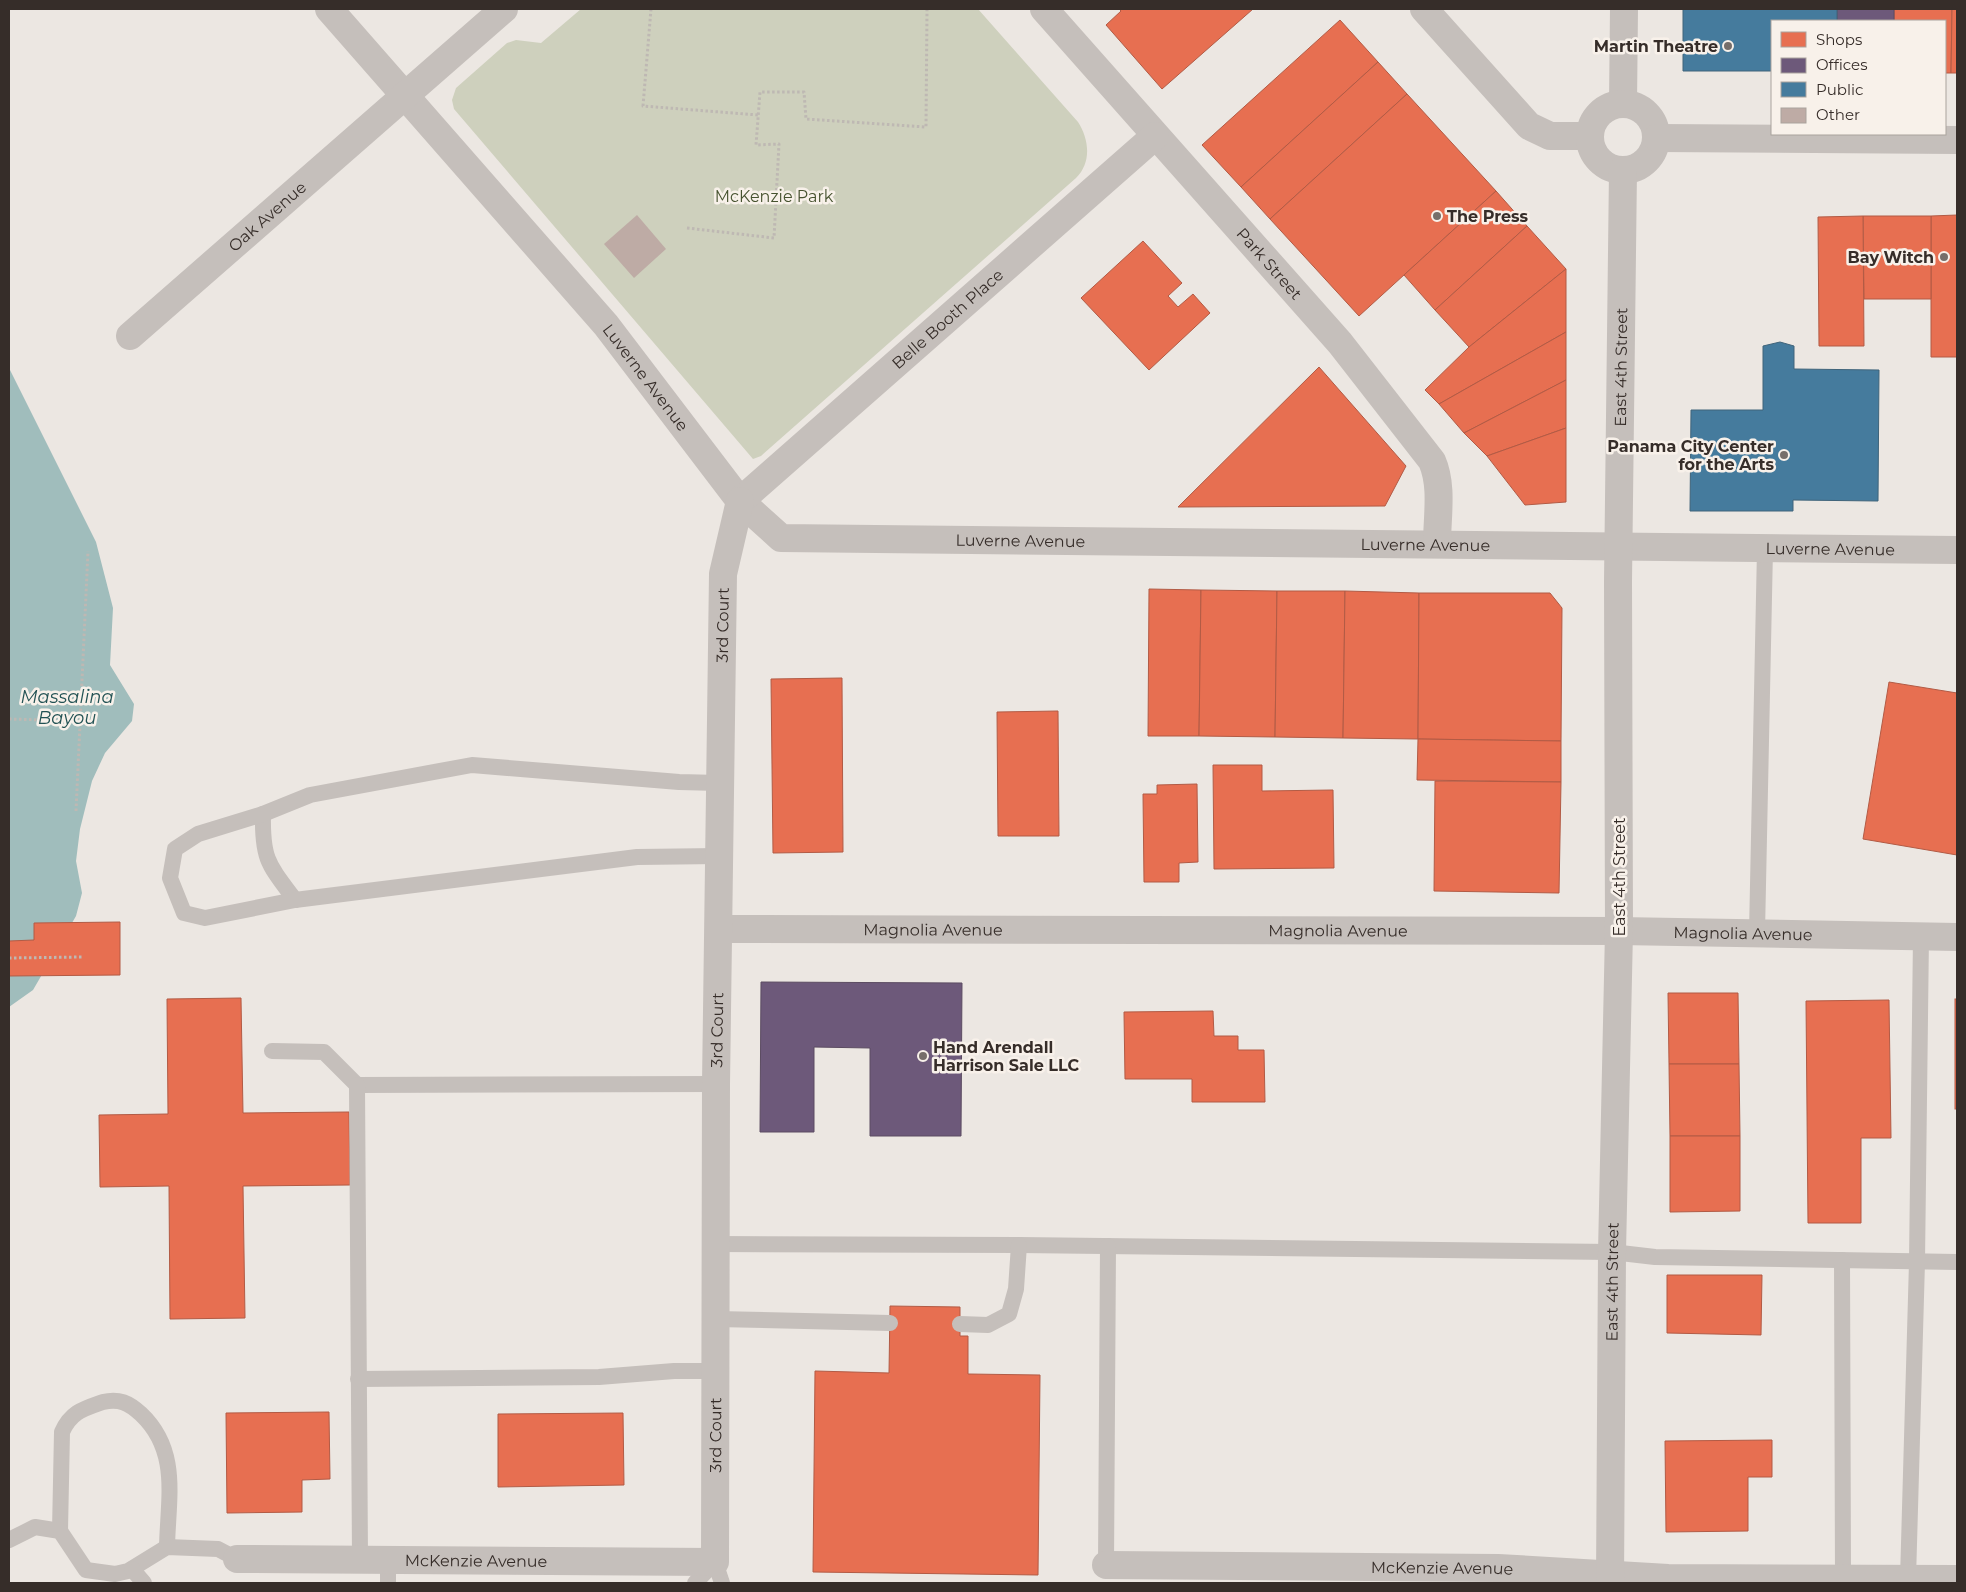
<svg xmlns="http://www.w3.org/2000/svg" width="1966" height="1592" font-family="Montserrat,sans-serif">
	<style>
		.green { fill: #ced0bd }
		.water { fill: #a0bdbc }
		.shops { fill: #e76f51; stroke: #b25b45 }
		.offices { fill: #6d597a; stroke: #5c4c62 }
		.public { fill: #457b9d; stroke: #40647a }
		.building { fill: #beaba5 }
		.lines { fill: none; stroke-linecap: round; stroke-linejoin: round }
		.path { stroke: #beb8b3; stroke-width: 3; stroke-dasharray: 2.5 2.5; stroke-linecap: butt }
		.service { stroke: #c5bfbb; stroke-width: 16 }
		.minor { stroke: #c5bfbb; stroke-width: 28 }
		.tertiary { stroke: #c5bfbb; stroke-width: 28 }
		.poi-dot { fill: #766e6a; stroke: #f8f1ea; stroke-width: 2 }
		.labels { text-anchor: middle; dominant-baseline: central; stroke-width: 5; stroke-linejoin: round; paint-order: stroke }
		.poi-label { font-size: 16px; font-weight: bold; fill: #362d29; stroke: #f8f1ea; text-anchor: end }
		.park-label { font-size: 16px; fill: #46522f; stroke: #f8f1ea }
		.street-label { font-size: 16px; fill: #362d29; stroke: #f8f1ea }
		.water-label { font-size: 18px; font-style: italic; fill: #225254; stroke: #f8f1ea }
	</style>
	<rect width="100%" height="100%" fill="#ece7e2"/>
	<path class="green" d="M581,9h397l100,113c11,17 14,40 -2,56l-315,278 -8,3 -299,-350 -2,-9 4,-12 51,-45 9,-3 25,3z"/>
	<polygon class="water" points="9,368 96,542 113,608 110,665 134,704 132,721 105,753 92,781 80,829 76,861 82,893 76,916 33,990 9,1007"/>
	<g class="shops">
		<polygon points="1119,9 1253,9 1162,89 1106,25 1121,11"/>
		<polygon points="1894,9 1952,9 1951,73 1945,73 1945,21 1894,21"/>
		<polygon points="1952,9 1957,9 1957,73 1951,73"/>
		<polygon points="1340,20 1378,62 1241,187 1202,145"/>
		<polygon points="1378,62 1407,94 1270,219 1241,187"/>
		<polygon points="1407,94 1496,191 1359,316 1270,219"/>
		<polygon points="1496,191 1527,226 1435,310 1404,275"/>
		<polygon points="1957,215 1957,357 1931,357 1931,216"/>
		<polygon points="1863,216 1931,216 1931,299 1864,299"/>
		<polygon points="1863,216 1864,346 1819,346 1818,217"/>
		<polygon points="1527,226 1566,269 1469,347 1435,310"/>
		<polygon points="1143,241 1182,283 1168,296 1178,307 1193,294 1210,313 1149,370 1081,298"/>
		<polygon points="1566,269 1566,332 1439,404 1425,390 1469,347"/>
		<polygon points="1566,332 1566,380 1464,433 1439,404"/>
		<polygon points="1319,367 1406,466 1385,506 1178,507"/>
		<polygon points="1566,380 1566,428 1487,456 1464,433"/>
		<polygon points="1566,428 1566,502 1525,505 1487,456"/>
		<polygon points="1149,589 1201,590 1199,736 1148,736"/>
		<polygon points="1201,590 1277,591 1275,737 1199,736"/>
		<polygon points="1277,591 1345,591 1343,738 1275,737"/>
		<polygon points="1345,591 1419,593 1418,739 1343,738"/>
		<polygon points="1419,593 1550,593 1562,608 1561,741 1418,739"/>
		<polygon points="842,678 843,852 773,853 771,679"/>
		<polygon points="1889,682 1957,693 1957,855 1863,839"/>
		<polygon points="1058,711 1059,836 998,836 997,712"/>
		<polygon points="1418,739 1561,741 1561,782 1417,780"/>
		<polygon points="1213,765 1262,765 1262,791 1333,790 1334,868 1214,869"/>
		<polygon points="1435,781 1561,782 1559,893 1434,891"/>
		<polygon points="1197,784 1198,862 1179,863 1179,882 1144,882 1143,794 1157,794 1157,785"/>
		<polygon points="120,922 120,975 9,976 9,941 34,940 34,923"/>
		<polygon points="1668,993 1738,993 1739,1064 1669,1064"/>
		<polygon points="241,998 243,1113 349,1112 350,1185 243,1186 245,1318 170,1319 169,1186 100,1187 99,1115 168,1114 167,999"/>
		<rect x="1955" y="999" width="2" height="110"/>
		<polygon points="1889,1000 1891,1138 1861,1138 1861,1223 1808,1223 1806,1001"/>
		<polygon points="1213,1011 1214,1036 1238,1036 1238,1050 1264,1050 1265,1102 1192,1102 1192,1079 1125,1079 1124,1012"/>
		<polygon points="1669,1064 1739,1064 1740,1136 1670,1136"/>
		<polygon points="1670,1136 1740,1136 1740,1211 1670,1212"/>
		<polygon points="1667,1275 1762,1275 1761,1335 1667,1333"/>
		<polygon points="890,1306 960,1307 960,1336 968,1336 968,1374 1040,1375 1038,1575 813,1572 815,1371 889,1373"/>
		<polygon points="329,1412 330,1479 302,1480 302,1512 227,1513 226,1413"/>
		<polygon points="623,1413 624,1485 498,1487 498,1414"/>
		<polygon points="1772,1440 1772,1477 1748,1477 1748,1531 1666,1532 1665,1441"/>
	</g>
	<g class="offices">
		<rect x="1837" y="9" width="57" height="12"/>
		<polygon points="761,982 962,983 961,1136 870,1136 870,1048 814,1047 814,1132 760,1132"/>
	</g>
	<g class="public">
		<polygon points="1683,9 1837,9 1837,21 1772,21 1772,71 1683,71"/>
		<polygon points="1780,342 1794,346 1794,369 1879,370 1878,501 1793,500 1793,511 1690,511 1691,410 1763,410 1763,346"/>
	</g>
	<polygon class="building" points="637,215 666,249 634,278 604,244"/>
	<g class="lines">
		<g class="path">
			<polyline points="651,9 643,106 758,115"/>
			<polyline points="687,228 774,238 779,144 756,145 760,92 804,92 806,119 926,127 927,9"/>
			<polyline points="9,719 81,721"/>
			<polyline points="76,811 88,551"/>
			<polyline points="9,958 83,957"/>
		</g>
		<g class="service">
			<path d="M263,814c-1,45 5,50 32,86"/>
			<polyline points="719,856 637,857 295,900 205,918 184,913 170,878 175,849 198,834 263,814 310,795 472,765 679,782 719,783"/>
			<polyline points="1757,933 1765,549"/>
			<polyline points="272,1051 324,1052 357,1085 716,1084"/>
			<polyline points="357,1085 360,1559"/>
			<polyline points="716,1244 1019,1245 1612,1252 1655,1257 1957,1262"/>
			<polyline points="1842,1260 1843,1579"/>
			<polyline points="716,1319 890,1323"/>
			<polyline points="960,1324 988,1325 1009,1314 1016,1289 1019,1245"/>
			<polyline points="358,1379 599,1377 674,1371 716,1371"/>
			<path d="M60,1531l2,-99c9,-20 21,-23 41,-30 16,-4 26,1 38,12 39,37 27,84 26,133"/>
			<polyline points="9,1540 35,1527 60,1531 86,1570 115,1574 128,1571 167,1547 218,1549 237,1559"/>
			<polyline points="1106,1565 1108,1246"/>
			<polyline points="132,1569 144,1583"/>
			<polyline points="1908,1579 1917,1262 1921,936"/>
			<polyline points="388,1583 388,1560"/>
			<polyline points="695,1583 715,1562 722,1583"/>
		</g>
		<g class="minor">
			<path id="s1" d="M329,9l277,316 134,176 41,37 1176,12"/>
			<path id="s2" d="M1044,9l296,334 92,118c11,25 5,56 5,83"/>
			<polyline points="1623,104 1624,9"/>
			<path id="s3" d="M130,336l374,-327"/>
			<path id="s4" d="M740,501l415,-365"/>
			<path id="s5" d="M719,929l900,2 338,6"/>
			<path id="s6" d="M237,1559l478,3 1,-478 7,-510 17,-73"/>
			<path id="s7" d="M1106,1565l392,3 170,10 289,1"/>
		</g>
		<g class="tertiary">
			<polyline points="1424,9 1529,126 1550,136 1590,136"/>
			<circle cx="1623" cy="137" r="33"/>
			<polyline points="1657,138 1957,140"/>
			<path id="s8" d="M1610,1583l2,-331 7,-321 -1,-349 5,-412"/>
		</g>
	</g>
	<g class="poi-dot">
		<circle cx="1728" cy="46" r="5"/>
		<circle cx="1437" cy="216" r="5"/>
		<circle cx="1944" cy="257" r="5"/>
		<circle cx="1784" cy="455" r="5"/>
		<circle cx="923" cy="1056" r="5"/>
	</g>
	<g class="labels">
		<g class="poi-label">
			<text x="1718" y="46">Martin Theatre</text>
			<text x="1447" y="216" text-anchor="start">The Press</text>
			<text x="1934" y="257">Bay Witch</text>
			<text x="1774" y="446">Panama City Center<tspan x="1774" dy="18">for the Arts</tspan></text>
			<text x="933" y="1047" text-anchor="start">Hand Arendall<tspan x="933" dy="18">Harrison Sale LLC</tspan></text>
		</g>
		<g class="park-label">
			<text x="774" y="196">McKenzie Park</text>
		</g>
		<g class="street-label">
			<text stroke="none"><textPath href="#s3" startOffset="182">Oak Avenue</textPath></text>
			<text stroke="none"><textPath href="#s2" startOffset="340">Park Street</textPath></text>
			<text stroke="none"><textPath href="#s4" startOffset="276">Belle Booth Place</textPath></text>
			<text stroke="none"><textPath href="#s8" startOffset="1216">East 4th Street</textPath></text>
			<text stroke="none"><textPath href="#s1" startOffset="486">Luverne Avenue</textPath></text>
			<text stroke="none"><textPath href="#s1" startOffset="936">Luverne Avenue</textPath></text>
			<text stroke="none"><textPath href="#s1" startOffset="1341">Luverne Avenue</textPath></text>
			<text stroke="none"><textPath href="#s1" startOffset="1746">Luverne Avenue</textPath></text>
			<text stroke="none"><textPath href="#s6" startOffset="1415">3rd Court</textPath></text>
			<text transform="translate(1619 877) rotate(-90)">East 4th Street</text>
			<text stroke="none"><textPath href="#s5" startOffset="214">Magnolia Avenue</textPath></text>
			<text stroke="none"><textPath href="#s5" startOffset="619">Magnolia Avenue</textPath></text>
			<text stroke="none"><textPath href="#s5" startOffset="1024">Magnolia Avenue</textPath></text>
			<text stroke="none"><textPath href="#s6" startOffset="1010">3rd Court</textPath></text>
			<text stroke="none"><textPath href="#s8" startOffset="301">East 4th Street</textPath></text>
			<text stroke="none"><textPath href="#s6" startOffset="605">3rd Court</textPath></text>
			<text stroke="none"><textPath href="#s6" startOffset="239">McKenzie Avenue</textPath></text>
			<text stroke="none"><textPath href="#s7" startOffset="336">McKenzie Avenue</textPath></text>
		</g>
		<g class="water-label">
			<text x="67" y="697">Massalina<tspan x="67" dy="21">Bayou</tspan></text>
		</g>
	</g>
	<rect width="1966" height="1592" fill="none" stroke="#362d29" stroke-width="20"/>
	<rect x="1771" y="20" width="175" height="115" fill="#f8f1ea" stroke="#aaa39d"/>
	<rect x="1781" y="32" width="25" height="15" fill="#e76f51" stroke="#aaa39d"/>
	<text x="1816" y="45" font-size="15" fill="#362d29">Shops</text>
	<rect x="1781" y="58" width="25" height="15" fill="#6d597a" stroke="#aaa39d"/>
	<text x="1816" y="70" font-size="15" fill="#362d29">Offices</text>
	<rect x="1781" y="82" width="25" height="15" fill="#457b9d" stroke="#aaa39d"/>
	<text x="1816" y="95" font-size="15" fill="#362d29">Public</text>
	<rect x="1781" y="108" width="25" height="15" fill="#beaba5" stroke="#aaa39d"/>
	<text x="1816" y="120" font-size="15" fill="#362d29">Other</text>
</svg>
